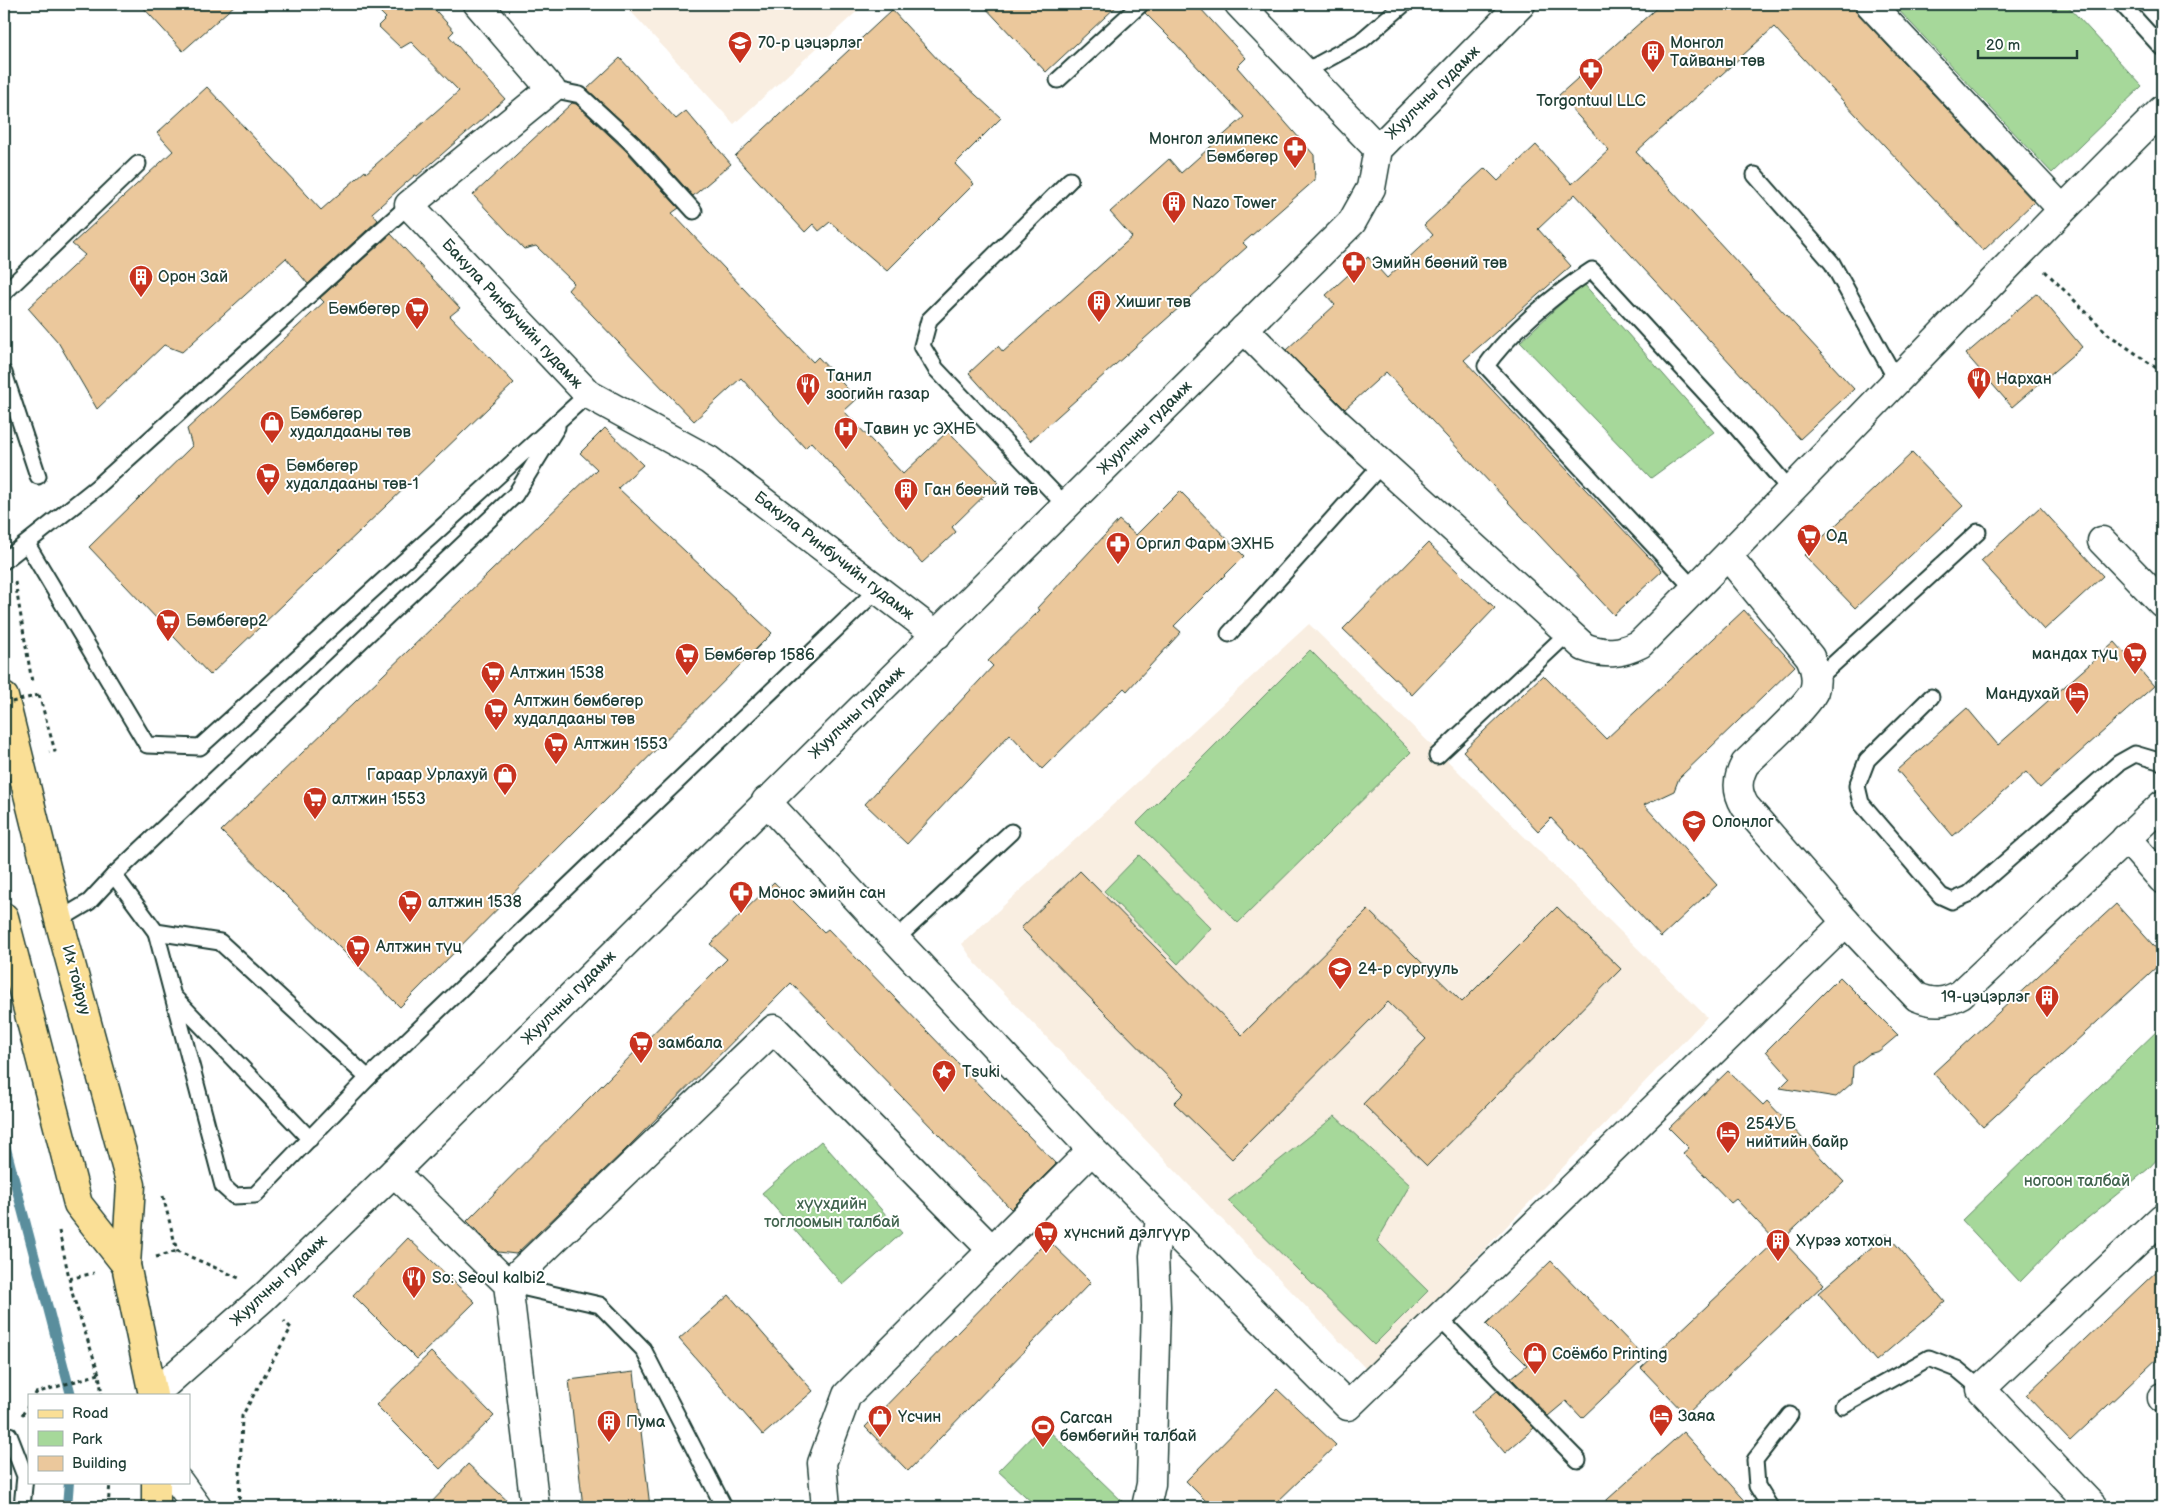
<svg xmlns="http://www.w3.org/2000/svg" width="2166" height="1511" font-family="'Balsamiq Sans',sans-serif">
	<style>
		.built { fill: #f9eee1 }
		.green { fill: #a6d89a; stroke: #628a67 }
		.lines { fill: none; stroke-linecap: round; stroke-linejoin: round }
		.stream { stroke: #5a8e9d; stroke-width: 10 }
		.building { fill: #ebc89c; stroke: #1f3d34 }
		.lane-casing { stroke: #1f3d34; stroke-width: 19 }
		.street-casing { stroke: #1f3d34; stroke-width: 31 }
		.secondary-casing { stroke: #1f3d34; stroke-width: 31 }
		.primary-casing { stroke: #1f3d34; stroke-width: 31 }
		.path { stroke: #1f3d34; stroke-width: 3; stroke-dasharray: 4 4; stroke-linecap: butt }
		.lane { stroke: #fff; stroke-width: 15 }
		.street { stroke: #fff; stroke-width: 28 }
		.secondary { stroke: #fff; stroke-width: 28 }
		.primary { stroke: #fadf96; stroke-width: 28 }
		.path-bridge { stroke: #1f3d34; stroke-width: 3; stroke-dasharray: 4 4; stroke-linecap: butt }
		.labels { text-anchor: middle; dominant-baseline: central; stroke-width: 4; stroke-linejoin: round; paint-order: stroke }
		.poi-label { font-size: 16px; fill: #1f3d34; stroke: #fff; text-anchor: start }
		.street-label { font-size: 16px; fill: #1f3d34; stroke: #fff }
		.park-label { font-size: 16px; fill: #41644e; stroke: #fff }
	</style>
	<rect width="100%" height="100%" fill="#fff"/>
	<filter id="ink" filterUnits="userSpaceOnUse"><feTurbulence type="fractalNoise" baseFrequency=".02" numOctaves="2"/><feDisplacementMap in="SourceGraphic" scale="10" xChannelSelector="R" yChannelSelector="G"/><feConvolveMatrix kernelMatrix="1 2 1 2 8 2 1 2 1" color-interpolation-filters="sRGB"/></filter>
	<g filter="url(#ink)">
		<g class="built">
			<polygon points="624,4 865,4 734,124"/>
			<polygon points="1309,624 1707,1017 1368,1371 975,963 962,944"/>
		</g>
		<g class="green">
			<polygon points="1893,4 2066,4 2142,86 2052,173"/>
			<polygon points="1583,283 1714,432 1651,478 1520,342"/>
			<polygon points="1310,650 1411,752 1238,923 1137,823"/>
			<polygon points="1139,855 1211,928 1178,964 1104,891"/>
			<polygon points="2162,1026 2162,1154 2148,1169 2062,1239 2020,1282 1962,1220"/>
			<polygon points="1335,1116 1410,1185 1377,1241 1428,1291 1374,1345 1228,1201"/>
			<polygon points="821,1141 902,1233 843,1285 762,1193"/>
			<polygon points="1043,1425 1124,1503 1120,1507 1037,1507 998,1471"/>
		</g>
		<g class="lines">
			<g class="stream">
				<polyline points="4,1141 71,1395"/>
				<polyline points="67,1507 69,1482"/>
			</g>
		</g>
		<g class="building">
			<polygon points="140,4 236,4 183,51"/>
			<polygon points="372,4 430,4 454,31 449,36 505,99 417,176 415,175 372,213 378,220 308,284 286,258 182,352 164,345 97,409 58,342 28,308 85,255 72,244 173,151 157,133 207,87 321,210 365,171 366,173 459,91 411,42 401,48 378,26 386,18"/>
			<polygon points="982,4 1119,4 1046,72"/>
			<polygon points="1150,4 1196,4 1200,8 1246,58 1237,67 1314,155 1315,180 1243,243 1247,247 1030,441 969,373 998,346 1003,352 1132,237 1110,212 1169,159 1181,173 1244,117 1174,42 1145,13"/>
			<polygon points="1661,4 1852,4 1859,15 2034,202 1983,251 1774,27 1636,152 1854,389 1800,439 1575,194 1538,229 1571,266 1464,360 1662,571 1614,615 1386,372 1345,409 1286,350 1335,305 1326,295 1368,257 1387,278 1433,235 1424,225 1485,168 1498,181 1536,145 1572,184 1609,150 1559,95"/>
			<polygon points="892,10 940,62 1001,118 955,164 974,184 887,271 830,222 819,231 813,224 805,232 735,156"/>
			<polygon points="620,58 676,119 686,111 731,164 693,196 640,138 587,89"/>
			<polygon points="572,103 576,104 626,151 679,208 672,213 813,362 818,357 857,399 844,411 903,474 948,431 998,482 952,527 956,532 922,563 811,442 805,448 741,378 694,421 568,290 574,283 536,246 524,249 473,195"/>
			<polygon points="391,234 460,308 450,316 514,383 210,675 89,547 192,446 187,429 324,302 320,298"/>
			<polygon points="2037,293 2082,347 2012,407 1966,354"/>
			<polygon points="605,428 643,465 618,488 772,633 400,1007 221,831 597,469 580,453"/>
			<polygon points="1912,453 1963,506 1855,608 1804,555"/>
			<polygon points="1180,491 1244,556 1174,626 1181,632 1127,691 1124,688 1042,769 1010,734 907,844 865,804 993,666 988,661 1040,610 1037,608 1119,520 1136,535"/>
			<polygon points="2040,507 2103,576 2044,630 1981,561"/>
			<polygon points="1428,543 1495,608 1412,695 1343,629"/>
			<polygon points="1744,610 1795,666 1679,778 1674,791 1644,805 1717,885 1661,937 1551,818 1538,831 1463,751 1543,675 1606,739"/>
			<polygon points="2115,642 2154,686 2040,788 2026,772 1953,836 1897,770 1967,708 1998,745"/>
			<polygon points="1080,871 1242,1035 1368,910 1462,1002 1557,907 1621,969 1427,1166 1363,1104 1426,1039 1388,1002 1232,1159 1174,1103 1184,1093 1021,928"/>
			<polygon points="774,882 824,932 828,929 1056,1164 1011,1209 791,983 623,1152 516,1254 498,1252 467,1221 727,959 710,944"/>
			<polygon points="2116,904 2162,955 2162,962 1983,1127 1933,1073"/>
			<polygon points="1840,977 1898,1035 1879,1051 1869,1054 1853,1066 1852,1083 1836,1097 1780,1088 1790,1078 1766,1051"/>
			<polygon points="1728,1071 1763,1105 1767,1101 1844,1182 1782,1240 1824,1284 1686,1415 1641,1368 1776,1241 1736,1199 1731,1203 1683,1153 1689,1148 1669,1128"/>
			<polygon points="1887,1234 1945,1302 1876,1361 1818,1293"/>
			<polygon points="408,1238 475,1302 417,1359 353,1295"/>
			<polygon points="1048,1240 1091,1282 908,1471 865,1427"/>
			<polygon points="1551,1261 1645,1358 1582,1418 1566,1401 1548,1416 1511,1378 1527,1365 1486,1324"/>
			<polygon points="2162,1266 2162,1354 2070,1441 2026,1395"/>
			<polygon points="729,1295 813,1391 763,1435 679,1339"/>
			<polygon points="431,1352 494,1416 440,1469 376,1405"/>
			<polygon points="634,1372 650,1507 583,1507 569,1380"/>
			<polygon points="1277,1389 1336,1445 1272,1507 1212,1507 1186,1481"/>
			<polygon points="1497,1391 1534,1428 1505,1453 1471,1413"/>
			<polygon points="1683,1432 1751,1507 1599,1507"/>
			<polygon points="468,1464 514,1507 427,1507"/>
		</g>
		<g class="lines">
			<defs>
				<g id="lane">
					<polyline points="2122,4 2162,48"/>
					<polyline points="1304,72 1361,41 1404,4"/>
					<polyline points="1058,80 1141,4"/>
					<polyline points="551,89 580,95 633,144 694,211"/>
					<polyline points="1755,175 1832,263 1897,381"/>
					<polyline points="4,293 138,164"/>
					<polyline points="4,373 38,476"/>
					<polyline points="1066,506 936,369 922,346 929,320 1070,180"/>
					<polyline points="27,544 147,745 200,747 588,394"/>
					<polyline points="4,561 96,488 409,205"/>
					<path d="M1695,590l-209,-224c23,-33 71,-74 106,-96l141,153 58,68"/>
					<polyline points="1229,634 1382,464"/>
					<polyline points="1816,680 1978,532"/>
					<polyline points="1931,697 1867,760 1857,786 1861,803 1941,896 1952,901 1969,894 2119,763 2135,754 2162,762"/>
					<polyline points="1437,756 1568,633"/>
					<polyline points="114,875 156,932 220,942 368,1078"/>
					<polyline points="59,920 89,902 114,875 515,495 557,427"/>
					<polyline points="156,932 223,1186 234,1196 255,1195 368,1078 878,589"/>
					<polyline points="896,939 1011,832"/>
					<polyline points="174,997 310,1139"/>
					<polyline points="508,1284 600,1305 643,1349 724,1507"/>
					<polyline points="1438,1317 1578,1460"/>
					<polyline points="1843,1406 1929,1358 1957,1369 1981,1389"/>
					<polyline points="4,1435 9,1435 25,1476 22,1507"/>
					<polyline points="1770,1507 1757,1486 1755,1460 1790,1415"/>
				</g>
				<g id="street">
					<polyline points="478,4 551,89 409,205 588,394 709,460 937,635"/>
					<polyline points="1870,4 2062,209"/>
					<path d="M1244,329l92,93 248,225c21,8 36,7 56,-3 176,-176 345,-359 522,-534"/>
					<polyline points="2102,541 2162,603"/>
					<path d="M1728,556l82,101c5,11 8,22 4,34 -7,16 -54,58 -69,73 -8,15 -9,27 0,42l101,116 71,75c17,7 28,6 44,-3l201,-189"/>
					<polyline points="766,801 1092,1150 1348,1406 1846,922"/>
					<polyline points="2126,838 2162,879"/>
					<polyline points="394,1172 508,1284 535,1507"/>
					<polyline points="508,1284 774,1029 992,1250"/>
					<polyline points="2162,1397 2162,1398"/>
					<polyline points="826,1507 822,1463 847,1395 1092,1150"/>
					<polyline points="1146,1507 1151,1484 1156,1306 1154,1256 1160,1220"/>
					<polyline points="2093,1507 1981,1389 2162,1218"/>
				</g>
				<g id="secondary">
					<polyline points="1239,4 1378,149"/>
					<polyline points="153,1395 263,1298 394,1172 1352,222 1371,188 1378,149 1521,4"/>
					<polyline points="179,1482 197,1507"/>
				</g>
				<g id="primary">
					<polyline points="4,697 59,920 131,1185 126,1265 153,1395"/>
					<polyline points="4,917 78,1204 126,1265"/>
					<polyline points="156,1507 156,1482"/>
				</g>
			</defs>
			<use href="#lane" class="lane-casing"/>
			<use href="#street" class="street-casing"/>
			<use href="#secondary" class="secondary-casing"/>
			<use href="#primary" class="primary-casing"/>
			<g class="path">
				<polyline points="2045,271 2108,334 2162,372"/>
				<polyline points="15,582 32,682"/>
				<polyline points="39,695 55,751 49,752"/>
				<polyline points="163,1196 177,1251 239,1278"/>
				<polyline points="59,1231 73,1296 99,1374 102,1395"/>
				<polyline points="156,1257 177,1251"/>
				<polyline points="69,1279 94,1273"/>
				<polyline points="35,1395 36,1393 99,1374"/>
				<polyline points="22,1415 29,1405"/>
				<polyline points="108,1507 110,1482"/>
				<polyline points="239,1507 242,1416 291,1328 284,1321"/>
			</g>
			<use href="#lane" class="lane"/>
			<use href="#street" class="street"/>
			<use href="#secondary" class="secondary"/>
			<use href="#primary" class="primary"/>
			<polyline class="path-bridge" points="4,704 39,695"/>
		</g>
	</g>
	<defs>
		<symbol id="school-pin" viewBox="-11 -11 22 30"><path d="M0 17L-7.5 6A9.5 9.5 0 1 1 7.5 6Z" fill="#c8321e" stroke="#fff"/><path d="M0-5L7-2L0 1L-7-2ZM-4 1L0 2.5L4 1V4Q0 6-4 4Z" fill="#fff"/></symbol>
		<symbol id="building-pin" viewBox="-11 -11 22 30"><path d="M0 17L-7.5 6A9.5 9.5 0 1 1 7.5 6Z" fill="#c8321e" stroke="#fff"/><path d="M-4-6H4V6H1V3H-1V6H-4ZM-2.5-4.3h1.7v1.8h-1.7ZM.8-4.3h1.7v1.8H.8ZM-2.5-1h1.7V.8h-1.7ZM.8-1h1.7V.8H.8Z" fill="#fff"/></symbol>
		<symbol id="pharmacy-pin" viewBox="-11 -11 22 30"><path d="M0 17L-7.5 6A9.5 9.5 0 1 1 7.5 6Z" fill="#c8321e" stroke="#fff"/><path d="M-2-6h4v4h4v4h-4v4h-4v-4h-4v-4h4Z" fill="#fff"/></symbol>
		<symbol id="supermarket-pin" viewBox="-11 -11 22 30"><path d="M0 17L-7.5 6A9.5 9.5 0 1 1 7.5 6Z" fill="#c8321e" stroke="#fff"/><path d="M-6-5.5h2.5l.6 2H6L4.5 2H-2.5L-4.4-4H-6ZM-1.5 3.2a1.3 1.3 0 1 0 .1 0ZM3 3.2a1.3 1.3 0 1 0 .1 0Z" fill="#fff"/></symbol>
		<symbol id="restaurant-pin" viewBox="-11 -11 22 30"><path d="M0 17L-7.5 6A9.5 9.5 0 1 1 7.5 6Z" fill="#c8321e" stroke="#fff"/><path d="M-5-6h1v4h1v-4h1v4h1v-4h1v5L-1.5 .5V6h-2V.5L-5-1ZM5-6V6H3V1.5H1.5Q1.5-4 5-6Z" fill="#fff"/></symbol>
		<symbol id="shop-pin" viewBox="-11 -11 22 30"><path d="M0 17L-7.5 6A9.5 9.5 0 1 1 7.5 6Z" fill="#c8321e" stroke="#fff"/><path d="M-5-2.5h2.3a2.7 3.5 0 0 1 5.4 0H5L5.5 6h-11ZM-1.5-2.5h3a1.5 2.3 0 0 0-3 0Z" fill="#fff"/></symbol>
		<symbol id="hospital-pin" viewBox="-11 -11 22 30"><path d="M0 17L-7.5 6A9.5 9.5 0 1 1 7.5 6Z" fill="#c8321e" stroke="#fff"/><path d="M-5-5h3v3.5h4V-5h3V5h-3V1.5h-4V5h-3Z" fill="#fff"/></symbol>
		<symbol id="hotel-pin" viewBox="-11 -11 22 30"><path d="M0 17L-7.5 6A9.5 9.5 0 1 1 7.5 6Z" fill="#c8321e" stroke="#fff"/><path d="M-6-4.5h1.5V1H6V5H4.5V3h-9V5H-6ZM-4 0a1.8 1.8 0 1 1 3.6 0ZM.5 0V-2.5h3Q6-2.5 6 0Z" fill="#fff"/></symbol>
		<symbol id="sight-pin" viewBox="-11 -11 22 30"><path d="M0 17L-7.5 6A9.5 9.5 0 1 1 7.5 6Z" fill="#c8321e" stroke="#fff"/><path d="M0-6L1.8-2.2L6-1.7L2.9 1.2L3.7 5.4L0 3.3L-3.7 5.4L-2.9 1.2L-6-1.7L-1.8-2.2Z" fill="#fff"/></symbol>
		<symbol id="stadium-pin" viewBox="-11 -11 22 30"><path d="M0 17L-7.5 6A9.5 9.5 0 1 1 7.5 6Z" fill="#c8321e" stroke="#fff"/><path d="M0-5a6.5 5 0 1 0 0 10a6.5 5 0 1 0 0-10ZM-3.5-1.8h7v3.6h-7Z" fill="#fff"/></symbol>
	</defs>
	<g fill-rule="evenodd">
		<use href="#school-pin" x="726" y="29" width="28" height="38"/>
		<use href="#building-pin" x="1639" y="38" width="28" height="38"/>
		<use href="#pharmacy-pin" x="1577" y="56" width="28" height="38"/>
		<use href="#pharmacy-pin" x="1281" y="134" width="28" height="38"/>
		<use href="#building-pin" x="1160" y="189" width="28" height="38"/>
		<use href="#pharmacy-pin" x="1340" y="249" width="28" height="38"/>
		<use href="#building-pin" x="127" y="263" width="28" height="38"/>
		<use href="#building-pin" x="1085" y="288" width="28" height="38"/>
		<use href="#supermarket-pin" x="403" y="295" width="28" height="38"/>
		<use href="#restaurant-pin" x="1965" y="365" width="28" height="38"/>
		<use href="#restaurant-pin" x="794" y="371" width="28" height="38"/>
		<use href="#shop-pin" x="258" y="409" width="28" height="38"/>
		<use href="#hospital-pin" x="832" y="415" width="28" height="38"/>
		<use href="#supermarket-pin" x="254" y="461" width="28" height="38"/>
		<use href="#building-pin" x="892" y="476" width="28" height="38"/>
		<use href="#supermarket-pin" x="1795" y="522" width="28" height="38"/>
		<use href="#pharmacy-pin" x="1104" y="530" width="28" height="38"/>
		<use href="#supermarket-pin" x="154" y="607" width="28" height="38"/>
		<use href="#supermarket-pin" x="2121" y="640" width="28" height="38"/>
		<use href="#supermarket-pin" x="673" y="641" width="28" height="38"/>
		<use href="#supermarket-pin" x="479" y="659" width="28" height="38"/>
		<use href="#hotel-pin" x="2063" y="680" width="28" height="38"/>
		<use href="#supermarket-pin" x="482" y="696" width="28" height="38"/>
		<use href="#supermarket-pin" x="542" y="730" width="28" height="38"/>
		<use href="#shop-pin" x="491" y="761" width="28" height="38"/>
		<use href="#supermarket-pin" x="301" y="785" width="28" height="38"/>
		<use href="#school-pin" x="1680" y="808" width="28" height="38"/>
		<use href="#pharmacy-pin" x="727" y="879" width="28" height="38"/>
		<use href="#supermarket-pin" x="396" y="888" width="28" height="38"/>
		<use href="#supermarket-pin" x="344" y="933" width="28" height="38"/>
		<use href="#school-pin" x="1326" y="955" width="28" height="38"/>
		<use href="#building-pin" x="2033" y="983" width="28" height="38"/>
		<use href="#supermarket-pin" x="627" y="1029" width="28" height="38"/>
		<use href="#sight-pin" x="930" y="1058" width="28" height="38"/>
		<use href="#hotel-pin" x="1714" y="1119" width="28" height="38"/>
		<use href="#supermarket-pin" x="1032" y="1219" width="28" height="38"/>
		<use href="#building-pin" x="1764" y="1227" width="28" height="38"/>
		<use href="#restaurant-pin" x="400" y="1264" width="28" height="38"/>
		<use href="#shop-pin" x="1521" y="1340" width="28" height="38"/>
		<use href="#hotel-pin" x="1647" y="1402" width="28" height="38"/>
		<use href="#shop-pin" x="866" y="1403" width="28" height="38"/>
		<use href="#building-pin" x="595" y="1408" width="28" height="38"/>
		<use href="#stadium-pin" x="1029" y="1413" width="28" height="38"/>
	</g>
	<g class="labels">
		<g class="poi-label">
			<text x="758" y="43">70-р цэцэрлэг</text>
			<text x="1670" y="43">Монгол<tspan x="1670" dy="18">Тайваны төв</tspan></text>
			<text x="1591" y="101" text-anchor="middle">Torgontuul LLC</text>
			<text x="1278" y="139" text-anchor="end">Монгол элимпекс<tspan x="1278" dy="18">Бөмбөгөр</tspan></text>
			<text x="1192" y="203">Nazo Tower</text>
			<text x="1372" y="263">Эмийн бөөний төв</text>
			<text x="158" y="277">Орон Зай</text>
			<text x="1116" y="302">Хишиг төв</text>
			<text x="400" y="309" text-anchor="end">Бөмбөгөр</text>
			<text x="826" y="376">Танил<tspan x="826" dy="18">зоогийн газар</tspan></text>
			<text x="1996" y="379">Нархан</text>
			<text x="290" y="414">Бөмбөгөр<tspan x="290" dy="18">худалдааны төв</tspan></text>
			<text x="864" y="429">Тавин ус ЭХНБ</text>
			<text x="286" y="466">Бөмбөгөр<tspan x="286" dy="18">худалдааны төв-1</tspan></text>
			<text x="924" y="490">Ган бөөний төв</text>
			<text x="1826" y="536">Од</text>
			<text x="1136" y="544">Оргил Фарм ЭХНБ</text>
			<text x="186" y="621">Бөмбөгөр2</text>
			<text x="2118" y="654" text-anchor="end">мандах түц</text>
			<text x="704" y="655">Бөмбөгөр 1586</text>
			<text x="510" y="673">Алтжин 1538</text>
			<text x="2060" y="694" text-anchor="end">Мандухай</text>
			<text x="514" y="701">Алтжин бөмбөгөр<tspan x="514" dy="18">худалдааны төв</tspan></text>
			<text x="574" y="744">Алтжин 1553</text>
			<text x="488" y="775" text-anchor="end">Гараар Урлахуй</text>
			<text x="332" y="799">алтжин 1553</text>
			<text x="1712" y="822">Олонлог</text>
			<text x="758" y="893">Монос эмийн сан</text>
			<text x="428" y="902">алтжин 1538</text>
			<text x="376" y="947">Алтжин түц</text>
			<text x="1358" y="969">24-р сургууль</text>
			<text x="2030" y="997" text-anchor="end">19-цэцэрлэг</text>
			<text x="658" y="1043">замбала</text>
			<text x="962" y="1072">Tsuki</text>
			<text x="1746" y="1124">254УБ<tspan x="1746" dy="18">нийтийн байр</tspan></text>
			<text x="1064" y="1233">хүнсний дэлгүүр</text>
			<text x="1796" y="1241">Хүрээ хотхон</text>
			<text x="432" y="1278">So: Seoul kalbi2</text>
			<text x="1552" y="1354">Соёмбо Printing</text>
			<text x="1678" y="1416">Заяа</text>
			<text x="898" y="1417">Үсчин</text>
			<text x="1060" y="1418">Сагсан<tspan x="1060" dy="18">бөмбөгийн талбай</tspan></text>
			<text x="626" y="1422">Пума</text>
		</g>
		<g class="street-label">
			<text transform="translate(1433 93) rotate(-45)">Жуулчны гудамж</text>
			<text transform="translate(512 314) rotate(47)">Бакула Ринбучийн гудамж</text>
			<text transform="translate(1145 428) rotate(-45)">Жуулчны гудамж</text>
			<text transform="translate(834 556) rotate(38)">Бакула Ринбучийн гудамж</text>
			<text transform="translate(857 713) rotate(-44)">Жуулчны гудамж</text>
			<text transform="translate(76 980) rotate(75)">Их тойруу</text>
			<text transform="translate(569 998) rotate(-45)">Жуулчны гудамж</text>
			<text transform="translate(279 1281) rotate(-43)">Жуулчны гудамж</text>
		</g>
		<g class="park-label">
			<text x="2077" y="1181">ногоон талбай</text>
			<text x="832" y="1204">хүүхдийн<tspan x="832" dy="18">тоглоомын талбай</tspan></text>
		</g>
	</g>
	<rect width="2166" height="1511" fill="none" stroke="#fff" stroke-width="20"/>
	<rect x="10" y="10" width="2146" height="1491" fill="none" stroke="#1f3d34" stroke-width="2" filter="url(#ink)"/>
	<rect x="28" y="1394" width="162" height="90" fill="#ffffff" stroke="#a5b1ae"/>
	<rect x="38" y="1410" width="25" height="8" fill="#fadf96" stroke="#a5b1ae"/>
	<text x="72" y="1418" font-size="15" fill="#1f3d34">Road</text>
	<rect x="38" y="1431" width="25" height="15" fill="#a6d89a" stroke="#a5b1ae"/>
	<text x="72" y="1444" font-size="15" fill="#1f3d34">Park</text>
	<rect x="38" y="1456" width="25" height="15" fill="#ebc89c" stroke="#a5b1ae"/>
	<text x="72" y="1468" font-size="15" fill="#1f3d34">Building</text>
	<path d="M1978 50v8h99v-8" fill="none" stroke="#1f3d34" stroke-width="2.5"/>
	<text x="1986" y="50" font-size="15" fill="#1f3d34" stroke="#ffffff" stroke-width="4" paint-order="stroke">20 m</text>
</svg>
